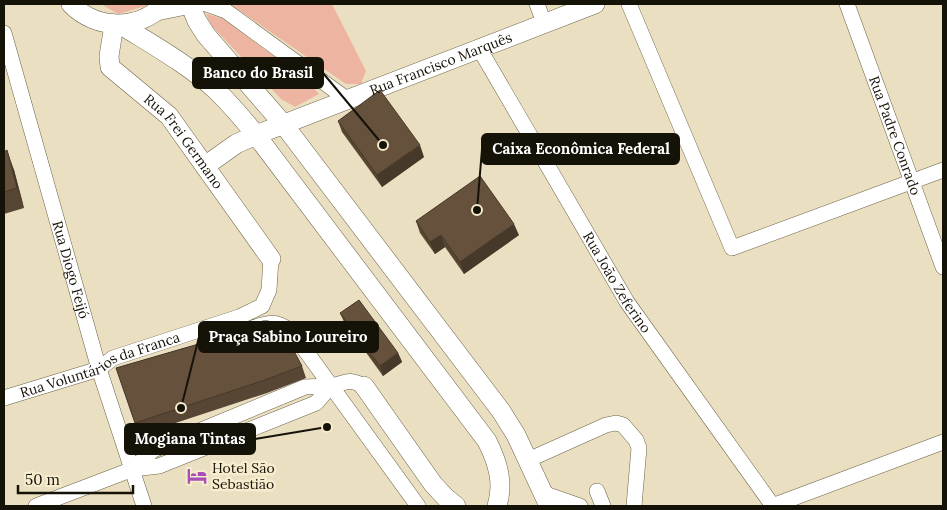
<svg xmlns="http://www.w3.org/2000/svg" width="947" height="510" font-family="Lora,serif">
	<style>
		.green { fill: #edb5a1 }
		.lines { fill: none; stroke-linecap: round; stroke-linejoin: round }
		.minor-casing { stroke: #6b6246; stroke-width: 16 }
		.major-casing { stroke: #6b6246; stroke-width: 20 }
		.minor { stroke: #fff; stroke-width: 15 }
		.major { stroke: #fff; stroke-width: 19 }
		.wall { fill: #584634 }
		.shaded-wall { fill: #47392a }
		.building { fill: #66513c; stroke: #47392a }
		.labels { text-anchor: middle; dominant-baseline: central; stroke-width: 5; stroke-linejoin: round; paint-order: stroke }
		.street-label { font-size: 14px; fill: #151207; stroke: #f7eccd }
		.poi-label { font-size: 14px; fill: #151207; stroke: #f7eccd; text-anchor: start }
		.leader { fill: none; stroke: #151207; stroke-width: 2 }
		.callout-dot { fill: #151207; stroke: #f7eccd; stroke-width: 2 }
		.callout { fill: #151207; stroke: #151207; stroke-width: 2 }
		.callout-label { font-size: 15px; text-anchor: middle; font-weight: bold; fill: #fff }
	</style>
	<rect width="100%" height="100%" fill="#eadfc0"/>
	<g class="green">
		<polygon points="101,4 152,4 118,14"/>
		<polygon points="230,4 332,4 366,71 361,84 346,84"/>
		<polygon points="206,14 222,18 308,81 319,94 295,107 281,99 212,26"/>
	</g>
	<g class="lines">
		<defs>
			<g id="minor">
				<polyline points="206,4 226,11 348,100"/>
				<polyline points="537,4 544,23"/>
				<polyline points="629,4 732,248 943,170"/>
				<path id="s1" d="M847,4l96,263"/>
				<polyline points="152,14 201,4"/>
				<path id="s2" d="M4,33l95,336 45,137"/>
				<path id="s3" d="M479,48l148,254 146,204"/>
				<path d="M252,328c18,-6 24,-8 40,4l126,174"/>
				<path id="s4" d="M4,398l95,-29 14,-11 126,-41 23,-11 7,-16 2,-31"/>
				<polyline points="528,460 606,425 616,423 623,425 636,440 639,448 634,506"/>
				<path d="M133,469l20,-19 152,-63c8,-1 17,0 24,-1 18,-2 16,-9 35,0"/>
				<polyline points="597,491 603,506"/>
				<polyline points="543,493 580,506"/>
				<polyline points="36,506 133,469 159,466 316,403 331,386"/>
				<polyline points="772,506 943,442"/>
			</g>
			<g id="major">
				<path d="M71,4c25,26 68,27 93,0"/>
				<polyline points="190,4 197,21 206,35 284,125 501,411 516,435 549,506"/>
				<path id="s5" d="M114,25l-5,31 1,11 59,49 102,143"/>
				<path d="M121,25c32,20 68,40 96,66 14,14 27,29 39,44l231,306c11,22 17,42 10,65"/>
				<path id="s6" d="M205,166l31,-22 20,-9 339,-131"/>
				<polyline points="364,386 433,484 446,498 456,506"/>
			</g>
		</defs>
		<use href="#minor" class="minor-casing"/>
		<use href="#major" class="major-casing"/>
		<use href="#minor" class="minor"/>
		<use href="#major" class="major"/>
	</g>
	<g class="wall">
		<polygon points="338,121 424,157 382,187 342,132"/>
		<polygon points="4,152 14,170 24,208 4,214"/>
		<polygon points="416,221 519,235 464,274 445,247 435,254 420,233"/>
		<polygon points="340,313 398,353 402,362 383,376 344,322"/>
		<polygon points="202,343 302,366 306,378 267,393 139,435 116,368"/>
	</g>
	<g class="shaded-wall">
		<polygon points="420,145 424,157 382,187 377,175"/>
		<polygon points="7,150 14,170 24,208 17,188"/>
		<polygon points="514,224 519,235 464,274 460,262"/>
		<polygon points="441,235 445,247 435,254 430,242"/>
		<polygon points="398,353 402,362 383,376 380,366"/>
	</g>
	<g class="building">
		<polygon points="380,90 420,145 377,175 338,121"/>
		<polygon points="7,150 17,188 4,192 4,152"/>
		<polygon points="480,176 514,224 460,262 441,235 430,242 416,221"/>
		<polygon points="359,300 398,353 380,366 340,313"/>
		<polygon points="263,321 268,321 281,327 302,366 262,381 135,423 116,368 202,343"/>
	</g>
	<defs>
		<symbol id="hotel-bare" viewBox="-9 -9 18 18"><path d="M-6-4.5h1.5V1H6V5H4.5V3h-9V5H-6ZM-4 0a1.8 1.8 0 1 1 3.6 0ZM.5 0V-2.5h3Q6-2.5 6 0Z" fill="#ab4db7" stroke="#f7eccd" stroke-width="2.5" paint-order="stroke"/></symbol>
	</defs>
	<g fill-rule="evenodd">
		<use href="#hotel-bare" x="183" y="462" width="28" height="28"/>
	</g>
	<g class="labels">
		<g class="street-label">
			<text stroke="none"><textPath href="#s6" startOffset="258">Rua Francisco Marquês</textPath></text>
			<text stroke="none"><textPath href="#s1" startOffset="140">Rua Padre Conrado</textPath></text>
			<text stroke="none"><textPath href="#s5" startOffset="148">Rua Frei Germano</textPath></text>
			<text stroke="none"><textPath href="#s2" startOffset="246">Rua Diogo Feijó</textPath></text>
			<text stroke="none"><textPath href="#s3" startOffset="272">Rua João Zeferino</textPath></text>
			<text stroke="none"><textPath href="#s4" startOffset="102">Rua Voluntários da Franca</textPath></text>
		</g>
		<g class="poi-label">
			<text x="212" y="468">Hotel São<tspan x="212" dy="16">Sebastião</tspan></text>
		</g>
	</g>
	<path class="leader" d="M383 145L323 73M477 210L482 149M181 408L199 337M327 427L255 439"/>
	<g class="callout-dot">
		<circle cx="383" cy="145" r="5"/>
		<circle cx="477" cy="210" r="5"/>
		<circle cx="181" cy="408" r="5"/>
		<circle cx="327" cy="427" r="5"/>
	</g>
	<g class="callout">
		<rect x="193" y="58" width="130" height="30" rx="5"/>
		<rect x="482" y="134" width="197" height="30" rx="5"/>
		<rect x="199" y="322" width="179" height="30" rx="5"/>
		<rect x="125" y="424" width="130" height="30" rx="5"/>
	</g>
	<g class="callout-label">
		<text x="258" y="78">Banco do Brasil</text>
		<text x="581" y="154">Caixa Econômica Federal</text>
		<text x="288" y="342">Praça Sabino Loureiro</text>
		<text x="190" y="444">Mogiana Tintas</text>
	</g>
	<rect width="947" height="510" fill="none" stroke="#151207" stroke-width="10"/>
	<path d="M18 485v8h115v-8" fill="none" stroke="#151207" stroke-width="2.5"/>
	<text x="25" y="485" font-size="15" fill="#151207" stroke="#f7eccd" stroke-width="4" paint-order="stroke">50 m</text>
</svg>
